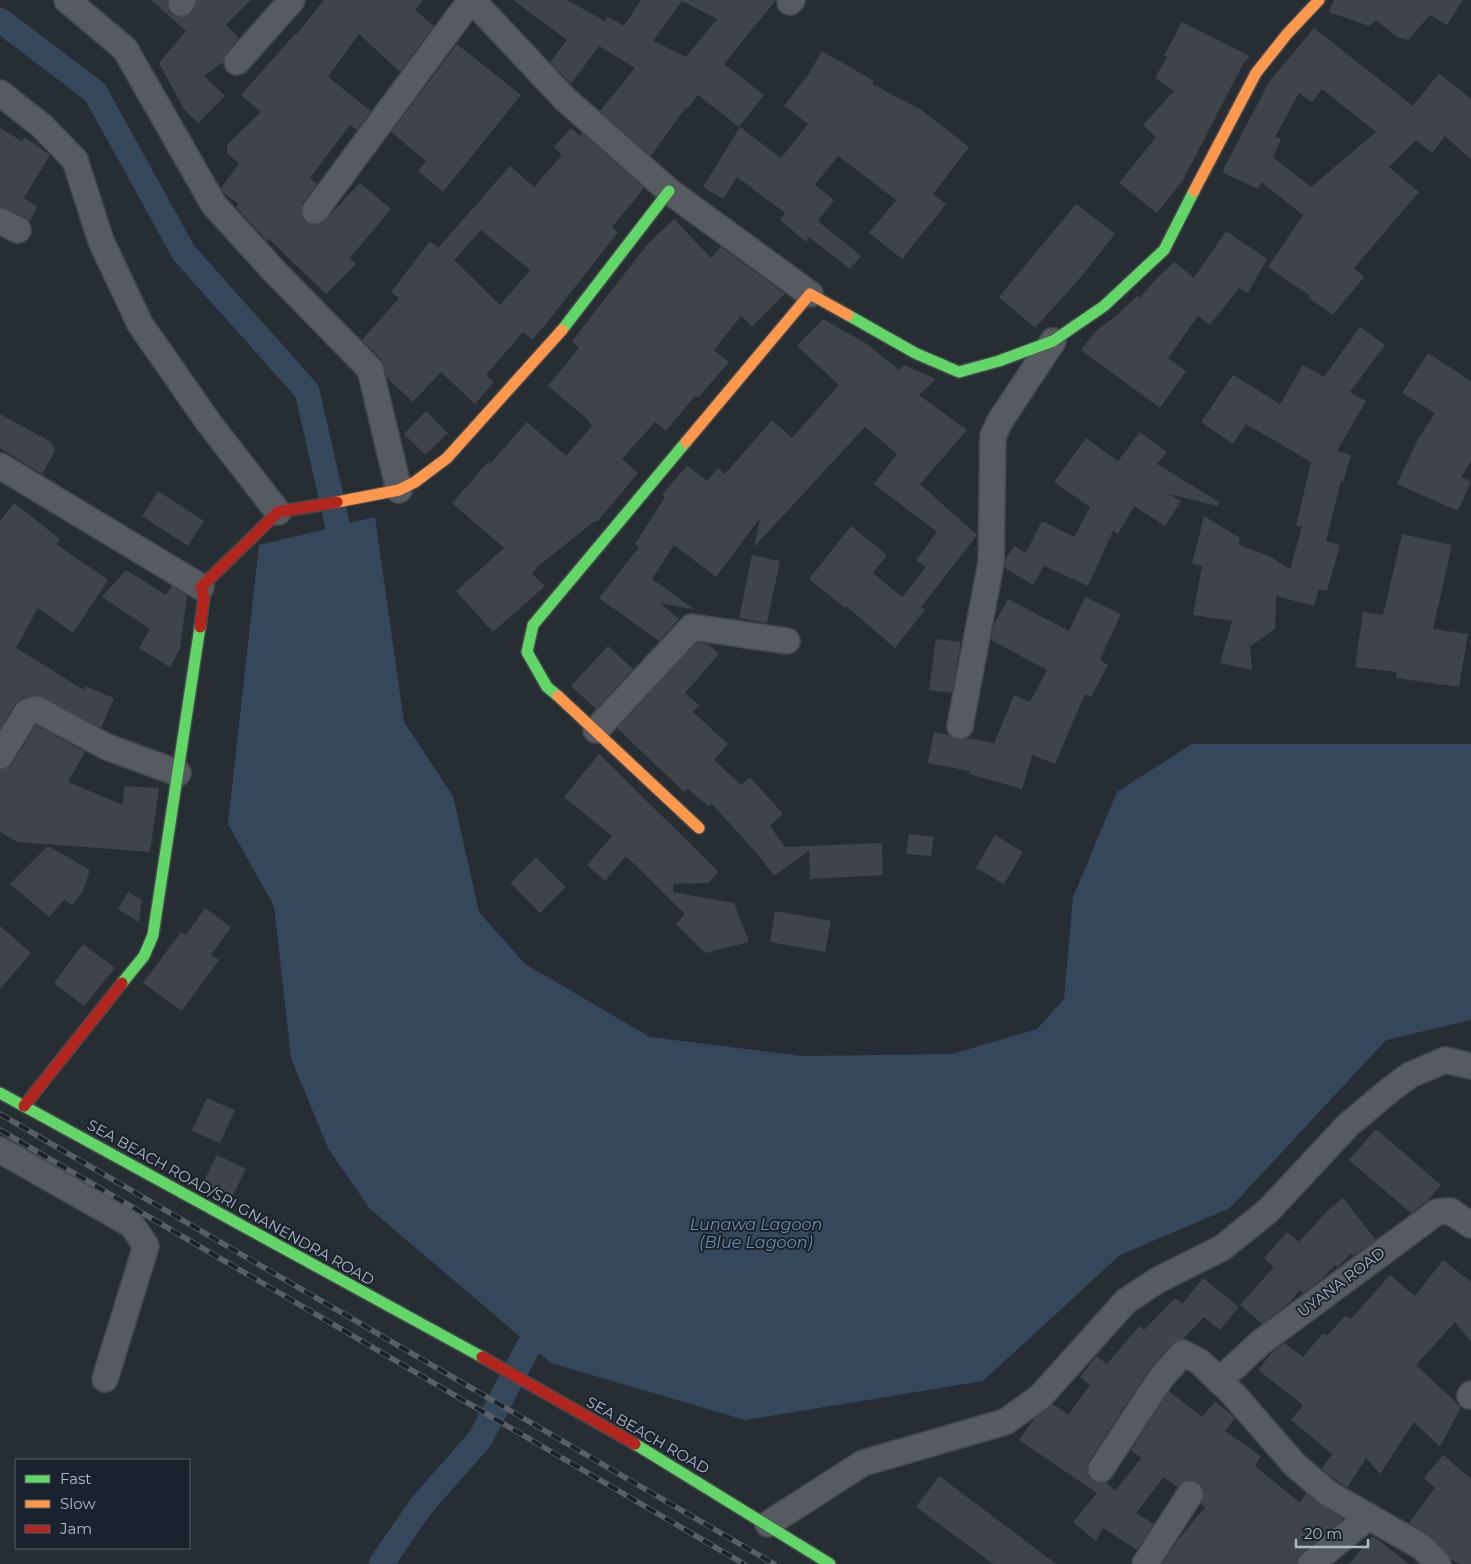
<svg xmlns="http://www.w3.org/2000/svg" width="1471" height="1564" font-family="Montserrat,sans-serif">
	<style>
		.water { fill: #34475b }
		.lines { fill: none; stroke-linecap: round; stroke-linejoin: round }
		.canal { stroke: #34475b; stroke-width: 25 }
		.building { fill: #3e4449; fill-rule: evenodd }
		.street-casing { stroke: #44494e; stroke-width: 28 }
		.fast-casing { stroke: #44494e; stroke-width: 14 }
		.slow-casing { stroke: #44494e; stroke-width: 14 }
		.jam-casing { stroke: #44494e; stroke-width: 14 }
		.street { stroke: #565a61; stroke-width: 25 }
		.fast { stroke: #63d668; stroke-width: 11 }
		.slow { stroke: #ff974d; stroke-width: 11 }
		.jam { stroke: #b3261e; stroke-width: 11 }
		.rail-casing { stroke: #595f64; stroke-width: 5.5 }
		.rail { stroke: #1a232d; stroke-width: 4; stroke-dasharray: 11; stroke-linecap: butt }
		.labels { text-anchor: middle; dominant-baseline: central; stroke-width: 4; stroke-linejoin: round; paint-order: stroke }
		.street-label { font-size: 15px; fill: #afb9c5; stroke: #1a232d }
		.water-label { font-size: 16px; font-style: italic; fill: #708da9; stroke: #1a232d }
	</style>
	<rect width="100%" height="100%" fill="#262d33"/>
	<polygon class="water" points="375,517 404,722 453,796 479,912 525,964 650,1037 802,1056 952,1054 1037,1029 1064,999 1073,897 1117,792 1192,744 1471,744 1471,1020 1386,1040 1230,1208 1120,1255 983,1381 745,1420 551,1363 370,1209 328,1148 291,1058 274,906 228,824 259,545"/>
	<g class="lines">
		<g class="canal">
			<polyline points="0,20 95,92 184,253 307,391 345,558"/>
			<polyline points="381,1564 421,1506 480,1439 545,1315"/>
		</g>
	</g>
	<g class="building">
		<polygon points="151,0 167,0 168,10 173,15 181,17 193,11 197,0 251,0 226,25 239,38 226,53 223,62 204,76 225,96 198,123 184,109 159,63 186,31"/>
		<polygon points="324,0 423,0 415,10 434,26 400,72 359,34 328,77 371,111 357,130 350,125 310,178 317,184 303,203 301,210 302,217 313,225 321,224 360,183 391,209 350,258 356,264 326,294 269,239 267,241 236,207 238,204 224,193 221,188 239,164 227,153 227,145 261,112 241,95 295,34 296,35"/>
		<path d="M513,0h54l38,21 2,-5 17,10 17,-26h135l-52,64 40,31 -25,32 -41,-32 -11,14 -1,-2 -35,49 -51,-45 35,-43 -36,-22 -28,38 -21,-22 17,-22zM682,1l35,18 -31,38 -33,-16z"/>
		<polygon points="1334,0 1463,0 1447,25 1430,15 1408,40 1397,37 1376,20 1369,26 1329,12"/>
		<polygon points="1182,22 1249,56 1242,66 1183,180 1157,213 1119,183 1156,137 1143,125 1174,91 1155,78 1167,57 1164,56"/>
		<path d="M1314,28l99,78 26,-33 32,26v61l-26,-24 -13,17 -16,-13 -27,27 30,25 -65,76 10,9 -31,38 -24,-17 1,-2 -42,-29 35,-52 -42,-33 -3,7 -36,-17 47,-90zM1322,89l54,43 -65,55 -38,-30 8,-18 -6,-2 24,-44 13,9z"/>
		<polygon points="457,44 521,95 443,192 418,171 426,161 391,132"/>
		<polygon points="822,51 874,81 872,84 920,109 969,147 933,194 946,204 902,259 869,233 896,200 838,156 815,185 834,200 818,221 861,256 850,269 809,237 806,242 780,220 785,213 737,177 723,199 703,187 740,127 781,158 808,124 784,106 808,75"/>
		<polygon points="0,128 22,141 24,137 50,155 24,198 37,207 30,222 24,217 0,207"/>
		<path d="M571,128l9,8 2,-3 62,55 -32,39 6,5 -71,91 -15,17 -9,-8 -37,43 8,7 -19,22 -34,-32 -28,30 -26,-24 -6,-19 -19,-19 37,-42 -8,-6 39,-51 8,7 72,-82 24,21 28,-32 -8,-8zM481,230l49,40 -30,35 -46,-45z"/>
		<polygon points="1076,204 1115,234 1081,277 1035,328 999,297"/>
		<polygon points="674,219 711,258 721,247 785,294 752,327 741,316 714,350 729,362 698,398 695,396 666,431 655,422 622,459 638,473 597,522 595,521 537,567 532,574 545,586 493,632 456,591 504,548 452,503 488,462 490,464 527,422 566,456 592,426 585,417 548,386 579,348 572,341 646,246"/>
		<polygon points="1226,231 1267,259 1248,293 1239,288 1210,325 1198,316 1168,358 1186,371 1160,408 1081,350 1097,330 1115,317 1137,296 1140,298 1156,279 1174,262 1194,278"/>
		<polygon points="823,319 867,344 899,370 904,365 936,379 919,395 967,430 920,484 977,535 921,607 925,610 895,648 846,606 845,608 809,579 851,526 887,555 873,573 902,597 926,567 916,560 937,532 874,484 897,454 865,427 754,547 760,518 716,577 674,545 652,579 695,610 660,603 679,619 659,641 599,598 639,547 635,544 665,497 662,495 687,465 707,481 718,468 725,474 772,420 792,438 839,385 797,346"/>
		<polygon points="1360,327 1385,345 1350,392 1366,401 1337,451 1351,455 1343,482 1341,481 1326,541 1340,545 1327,591 1319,589 1314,606 1276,596 1275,629 1250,646 1252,670 1220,663 1232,621 1193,615 1202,566 1192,564 1204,516 1240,538 1239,545 1269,556 1290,569 1302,527 1296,526 1311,462 1246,424 1233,444 1201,422 1233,375 1280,404 1303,365 1324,377"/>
		<polygon points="1428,353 1471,381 1471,461 1461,477 1471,481 1458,511 1397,484 1417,441 1435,413 1402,393"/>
		<polygon points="426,411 448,433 425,455 404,434"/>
		<polygon points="0,414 51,442 55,451 42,474 0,448"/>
		<polygon points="1140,432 1167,452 1157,464 1219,502 1217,506 1169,494 1181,501 1165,526 1134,506 1118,534 1113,531 1088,586 1044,566 1033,585 1005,568 1005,560 1014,546 1026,553 1042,521 1074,537 1090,507 1054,482 1086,438 1118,461"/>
		<polygon points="158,491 204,521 188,546 142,516"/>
		<polygon points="14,503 60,539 56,544 108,580 73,633 38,608 16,648 84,690 85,686 114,698 101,728 37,695 22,698 15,704 0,729 0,521"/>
		<polygon points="1402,534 1452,545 1433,629 1468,634 1459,687 1396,678 1397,672 1355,667 1363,612 1383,615"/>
		<polygon points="752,555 780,561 767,623 739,618"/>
		<polygon points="126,570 166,595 172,586 187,595 180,649 170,667 139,648 150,629 102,597"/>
		<polygon points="1085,597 1121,614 1100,660 1108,665 1091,697 1085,694 1055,764 1032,755 1022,789 969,774 970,771 928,763 934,732 949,735 958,740 967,738 994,743 1014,695 1030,702 1047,670 991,640 994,624 1008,599 1069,631"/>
		<polygon points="936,639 961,642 952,693 929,690"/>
		<polygon points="697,642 708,644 719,654 685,693 699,705 693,712 728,744 714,760 741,785 750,777 783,814 770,826 785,847 882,843 883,875 810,879 809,851 774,876 760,857 712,804 709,807 688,789 684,792 617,728"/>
		<polygon points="608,646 633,669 596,709 571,686"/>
		<polygon points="36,725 85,752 68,782 123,805 124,786 159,788 150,852 18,842 0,832 0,770 12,764"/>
		<polygon points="599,754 719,872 708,883 673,884 673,892 734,903 749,942 705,953 676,924 685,914 626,856 605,881 587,865 612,836 564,797"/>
		<polygon points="909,834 934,837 931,856 906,854"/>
		<polygon points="995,835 1023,852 1004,884 976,868"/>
		<polygon points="48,846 90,870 82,893 72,905 64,900 49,917 10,884"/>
		<polygon points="536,857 566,887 540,913 510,883"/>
		<polygon points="128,892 142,900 139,922 118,909"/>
		<polygon points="205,908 231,927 211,955 219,960 182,1011 143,983 181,932 186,935"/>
		<polygon points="775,911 831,921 825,952 770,942"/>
		<polygon points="0,926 31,953 0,989"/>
		<polygon points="83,944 115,968 84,1006 54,983"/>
		<polygon points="207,1098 235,1110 220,1143 192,1131"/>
		<polygon points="1376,1129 1441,1185 1427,1201 1411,1213 1349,1160"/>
		<polygon points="217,1155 246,1169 232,1197 203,1183"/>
		<polygon points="1343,1198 1376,1240 1353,1256 1351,1253 1338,1267 1335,1265 1323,1278 1303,1293 1300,1290 1288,1304 1262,1324 1240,1305 1274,1267 1264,1258 1287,1232 1299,1242 1328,1210"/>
		<polygon points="1443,1260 1471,1282 1471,1342 1455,1322 1416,1365 1461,1407 1440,1447 1414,1422 1380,1474 1366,1458 1347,1488 1322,1469 1332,1454 1291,1420 1303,1405 1258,1370 1272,1352 1284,1343 1303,1357 1323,1333 1327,1336 1345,1316 1351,1319 1390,1275 1415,1296"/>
		<polygon points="1203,1278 1239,1307 1220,1330 1204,1317 1183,1339 1172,1344 1149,1370 1087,1464 1088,1475 1094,1481 1106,1482 1115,1491 1141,1458 1131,1450 1169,1391 1202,1417 1215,1401 1235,1418 1225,1431 1261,1456 1255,1466 1300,1503 1306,1493 1322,1506 1343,1519 1302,1553 1297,1564 1162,1564 1178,1540 1205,1507 1201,1504 1204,1495 1203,1488 1198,1482 1191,1480 1183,1482 1177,1487 1164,1477 1136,1513 1154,1524 1137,1550 1103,1528 1096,1541 1073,1522 1097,1493 1019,1440 1034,1419 1053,1404 1068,1415 1090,1385 1080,1377 1097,1356 1107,1364 1139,1326 1144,1330 1175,1298 1182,1304"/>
		<polygon points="1443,1455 1471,1479 1471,1564 1460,1564 1451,1559 1432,1537 1409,1523 1435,1488 1424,1478"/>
		<polygon points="939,1476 991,1515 1056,1564 993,1564 916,1507"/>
		<polygon points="1373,1536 1409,1564 1349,1564"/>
	</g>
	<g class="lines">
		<defs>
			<g id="street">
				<polyline points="67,0 125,49 214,205 276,273 370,369 399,490"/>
				<polyline points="472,0 565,99 669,191 810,294"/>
				<polyline points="790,2 792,0"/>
				<polyline points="181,3 183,0"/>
				<polyline points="237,62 292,0"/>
				<polyline points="0,93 42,126 75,160 101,241 140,324 209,423 278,512"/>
				<polyline points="315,211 471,0"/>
				<polyline points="0,221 18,230"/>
				<polyline points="0,466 201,587"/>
				<polyline points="960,726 991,563 993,436 1000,421 1053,341"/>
				<polyline points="596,730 692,627 787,641"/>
				<polyline points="0,756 27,712 36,709 107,747 178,773"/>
				<polyline points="0,1150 132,1225 146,1246 105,1379"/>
				<polyline points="1219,1381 1260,1343 1437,1212 1450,1211 1471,1225"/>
				<polyline points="1470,1396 1471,1394"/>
				<polyline points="1101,1469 1161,1378 1183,1353 1200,1362 1234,1395 1295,1465 1329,1494 1422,1547 1438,1564"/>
				<polyline points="768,1524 863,1463 1005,1422 1040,1397 1126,1301 1158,1280 1222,1248 1268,1211 1348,1125 1391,1089 1410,1075 1445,1060 1471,1066"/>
				<polyline points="1145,1564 1190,1494"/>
				<polyline points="1311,1564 1367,1518"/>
			</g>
			<g id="fast">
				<polyline points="848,315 915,353 959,372 999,361 1053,341 1104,306 1164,250 1194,191"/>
				<polyline points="562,330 669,191"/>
				<polyline points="558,696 547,687 527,652 533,625 686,442"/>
				<polyline points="122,983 144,956 153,935 200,627"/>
				<polyline points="0,1093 482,1357"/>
				<polyline points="635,1444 830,1564"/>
			</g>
			<g id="slow">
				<polyline points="1194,191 1256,73 1287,34 1319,0"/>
				<polyline points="686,442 810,294 848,315"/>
				<polyline points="337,502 399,490 415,482 447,458 562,330"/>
				<polyline points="558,696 699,828"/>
			</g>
			<g id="jam">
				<polyline points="200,627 204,598 201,587 278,512 337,502"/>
				<polyline points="24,1106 122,983"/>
				<polyline points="482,1357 635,1444"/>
			</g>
		</defs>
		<use href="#street" class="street-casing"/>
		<use href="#fast" class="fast-casing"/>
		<use href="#slow" class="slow-casing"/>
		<use href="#jam" class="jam-casing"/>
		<use href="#street" class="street"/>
		<use href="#fast" class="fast"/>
		<use href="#slow" class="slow"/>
		<use href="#jam" class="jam"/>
		<defs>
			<g id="rail">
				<polyline points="0,1114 774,1564"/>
				<polyline points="0,1130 744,1564"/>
			</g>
		</defs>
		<use href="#rail" class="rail-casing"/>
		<use href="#rail" class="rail"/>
	</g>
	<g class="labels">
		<g class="street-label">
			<text transform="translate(231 1202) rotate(29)">SEA BEACH ROAD/SRI GNANENDRA ROAD</text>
			<text transform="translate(1341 1282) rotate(-37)">UYANA ROAD</text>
			<text transform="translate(648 1435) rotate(30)">SEA BEACH ROAD</text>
		</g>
		<g class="water-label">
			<text x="756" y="1224">Lunawa Lagoon<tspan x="756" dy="18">(Blue Lagoon)</tspan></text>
		</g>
	</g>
	<rect x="15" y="1459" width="175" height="90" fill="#1a232d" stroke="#565f6a"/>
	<rect x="25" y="1475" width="25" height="8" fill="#63d668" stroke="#565f6a"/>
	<text x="60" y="1484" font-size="15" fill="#afb9c5">Fast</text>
	<rect x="25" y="1500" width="25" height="8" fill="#ff974d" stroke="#565f6a"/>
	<text x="60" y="1509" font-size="15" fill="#afb9c5">Slow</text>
	<rect x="25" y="1525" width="25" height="8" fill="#b3261e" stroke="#565f6a"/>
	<text x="60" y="1534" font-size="15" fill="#afb9c5">Jam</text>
	<path d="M1296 1539v8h72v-8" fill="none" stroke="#afb9c5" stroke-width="2.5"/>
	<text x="1304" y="1539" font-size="15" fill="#afb9c5" stroke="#1a232d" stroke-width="4" paint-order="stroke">20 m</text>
</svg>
